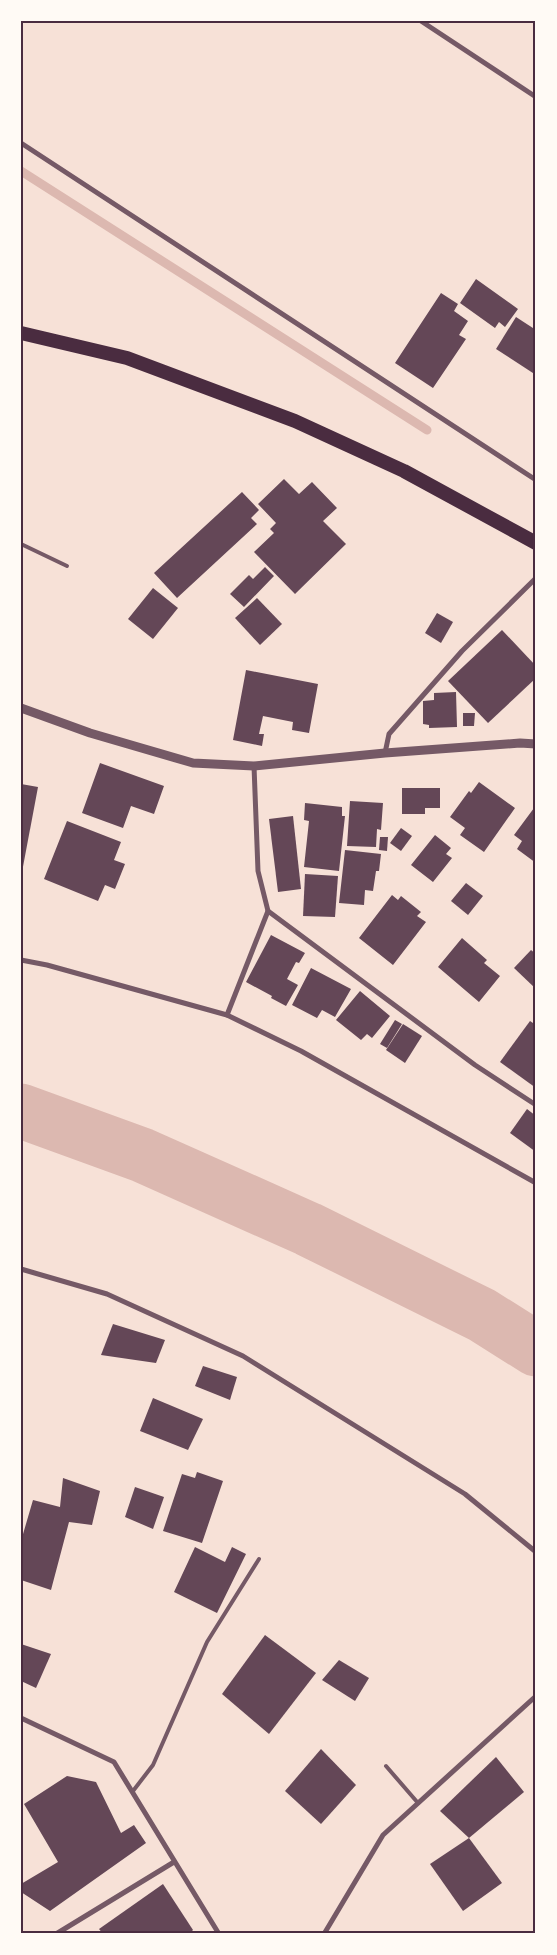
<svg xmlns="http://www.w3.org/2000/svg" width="557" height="1955" font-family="Roboto,sans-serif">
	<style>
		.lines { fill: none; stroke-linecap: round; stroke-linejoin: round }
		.stream { stroke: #dcb8b0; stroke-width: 9 }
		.river { stroke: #dcb8b0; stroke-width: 55 }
		.building { fill: #644757 }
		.service { stroke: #755966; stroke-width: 4 }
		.minor { stroke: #755966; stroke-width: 5 }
		.tertiary { stroke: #755966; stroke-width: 9 }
		.trunk { stroke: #4a2c40; stroke-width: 14 }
		.neatline { fill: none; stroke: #4a2c40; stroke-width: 2 }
	</style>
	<rect width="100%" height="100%" fill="#f7e1d7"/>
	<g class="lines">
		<polyline class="stream" points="21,171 427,430"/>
		<polyline class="river" points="21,1111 142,1155 308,1229 482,1315 536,1349"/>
	</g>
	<g class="building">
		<polygon points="476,279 518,309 505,327 499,322 495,328 460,303"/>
		<polygon points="441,293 458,304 454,311 468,321 459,335 466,339 433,388 395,363"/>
		<polygon points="516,317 536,330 536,375 496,349"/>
		<polygon points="284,479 299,494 312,482 337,508 323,521 346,544 295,594 254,552 274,533 270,529 276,523 258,504"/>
		<polygon points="242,492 259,510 251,518 257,524 177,598 154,573"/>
		<polygon points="265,567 274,576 244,607 230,594 249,575 253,579"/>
		<polygon points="153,588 178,608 153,639 128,619"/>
		<polygon points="257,598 282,624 260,645 235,618"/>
		<polygon points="437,613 453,622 441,643 425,633"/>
		<polygon points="502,630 536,666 536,678 488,723 448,681"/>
		<polygon points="246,670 318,684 309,733 292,730 293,722 263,716 259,734 264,734 262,746 233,740"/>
		<polygon points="456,692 457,727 429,728 429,725 423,724 423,701 434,700 434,693"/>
		<polygon points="463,713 475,713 474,726 463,726"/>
		<polygon points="100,763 164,786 154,814 131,806 123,828 82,813"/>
		<polygon points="479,782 515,808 484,852 460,835 465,828 450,817 469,791 471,793"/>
		<polygon points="21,784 38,787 22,872 21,872"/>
		<polygon points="402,788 440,788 440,808 425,808 425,814 402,814"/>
		<polygon points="350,801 383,803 381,830 377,829 376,847 347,846"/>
		<polygon points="305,803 342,807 342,816 345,816 339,871 304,867 309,821 304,820"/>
		<polygon points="534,808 536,809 536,863 517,849 522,841 514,835"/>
		<polygon points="293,816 301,889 278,892 269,819"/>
		<polygon points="67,821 121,842 114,860 125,864 115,889 105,885 98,901 44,879"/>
		<polygon points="401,828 412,836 401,851 390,843"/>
		<polygon points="435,835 451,848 446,854 452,858 433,882 411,865"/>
		<polygon points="380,837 388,837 387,851 379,850"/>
		<polygon points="345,850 381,854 379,871 376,871 373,891 365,890 364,905 339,903"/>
		<polygon points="305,874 338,876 335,917 303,916"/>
		<polygon points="466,883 483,896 468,915 451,901"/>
		<polygon points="392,895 398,900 401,896 421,912 417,916 426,922 393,965 359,938"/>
		<polygon points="271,935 305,953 299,963 296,962 287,979 298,985 286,1006 271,998 272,996 246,982"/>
		<polygon points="462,938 487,960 484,963 500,976 479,1002 438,967"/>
		<polygon points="531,950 536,954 536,989 514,968"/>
		<polygon points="311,968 351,989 335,1017 322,1010 317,1018 292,1005"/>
		<polygon points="360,991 390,1016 372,1038 367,1034 361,1040 336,1020"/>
		<polygon points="395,1020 402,1024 387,1048 380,1044"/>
		<polygon points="530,1021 536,1025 536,1088 500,1062"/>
		<polygon points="403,1024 422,1036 405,1063 386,1050"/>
		<polygon points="527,1109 536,1116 536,1152 510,1133"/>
		<polygon points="113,1324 165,1340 156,1363 101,1355"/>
		<polygon points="203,1366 237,1377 230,1400 195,1386"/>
		<polygon points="153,1398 203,1419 188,1450 140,1431"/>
		<polygon points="197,1472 223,1481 202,1543 163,1531 182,1474 195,1478"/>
		<polygon points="63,1478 100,1491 92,1525 69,1522 51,1590 21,1580 21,1541 33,1500 60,1507"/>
		<polygon points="135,1487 164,1497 153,1529 125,1517"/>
		<polygon points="195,1547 225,1562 232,1547 246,1554 217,1613 174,1592"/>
		<polygon points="265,1635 316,1673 269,1734 222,1694"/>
		<polygon points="21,1644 51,1654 36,1688 21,1681"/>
		<polygon points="339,1660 369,1678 355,1701 322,1680"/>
		<polygon points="321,1749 356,1785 321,1824 285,1791"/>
		<polygon points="496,1757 524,1792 469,1838 440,1811"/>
		<polygon points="67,1776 96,1782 121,1833 134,1825 146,1843 50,1911 21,1892 21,1884 58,1862 24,1804"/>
		<polygon points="469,1838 502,1883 463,1911 430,1864"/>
		<polygon points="163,1884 193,1930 189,1934 103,1934 99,1929"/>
	</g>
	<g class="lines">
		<g class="service">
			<polyline points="21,544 67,566"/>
			<polyline points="386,1766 418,1803"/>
			<polyline points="133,1791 153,1765 207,1642 259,1559"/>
		</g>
		<g class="minor">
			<polyline points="421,21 536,97"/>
			<polyline points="21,143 536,480"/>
			<polyline points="385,753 389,734 462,651 536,578"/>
			<polyline points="254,766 258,871 268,911 475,1065 536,1105"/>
			<polyline points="21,960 47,965 227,1015 301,1051 536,1183"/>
			<polyline points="227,1015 268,911"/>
			<polyline points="21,1269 107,1294 243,1356 465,1494 536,1552"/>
			<polyline points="21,1718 114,1762 219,1934"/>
			<polyline points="56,1934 174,1862"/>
			<polyline points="324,1934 383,1835 536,1696"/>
		</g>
		<polyline class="tertiary" points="21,708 90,733 193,763 254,766 385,753 520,743 536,744"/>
		<polyline class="trunk" points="21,333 127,358 295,421 404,471 536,543"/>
	</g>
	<rect width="557" height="1955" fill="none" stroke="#fffaf5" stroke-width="45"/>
	<rect x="22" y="22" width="512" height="1910" class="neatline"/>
</svg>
